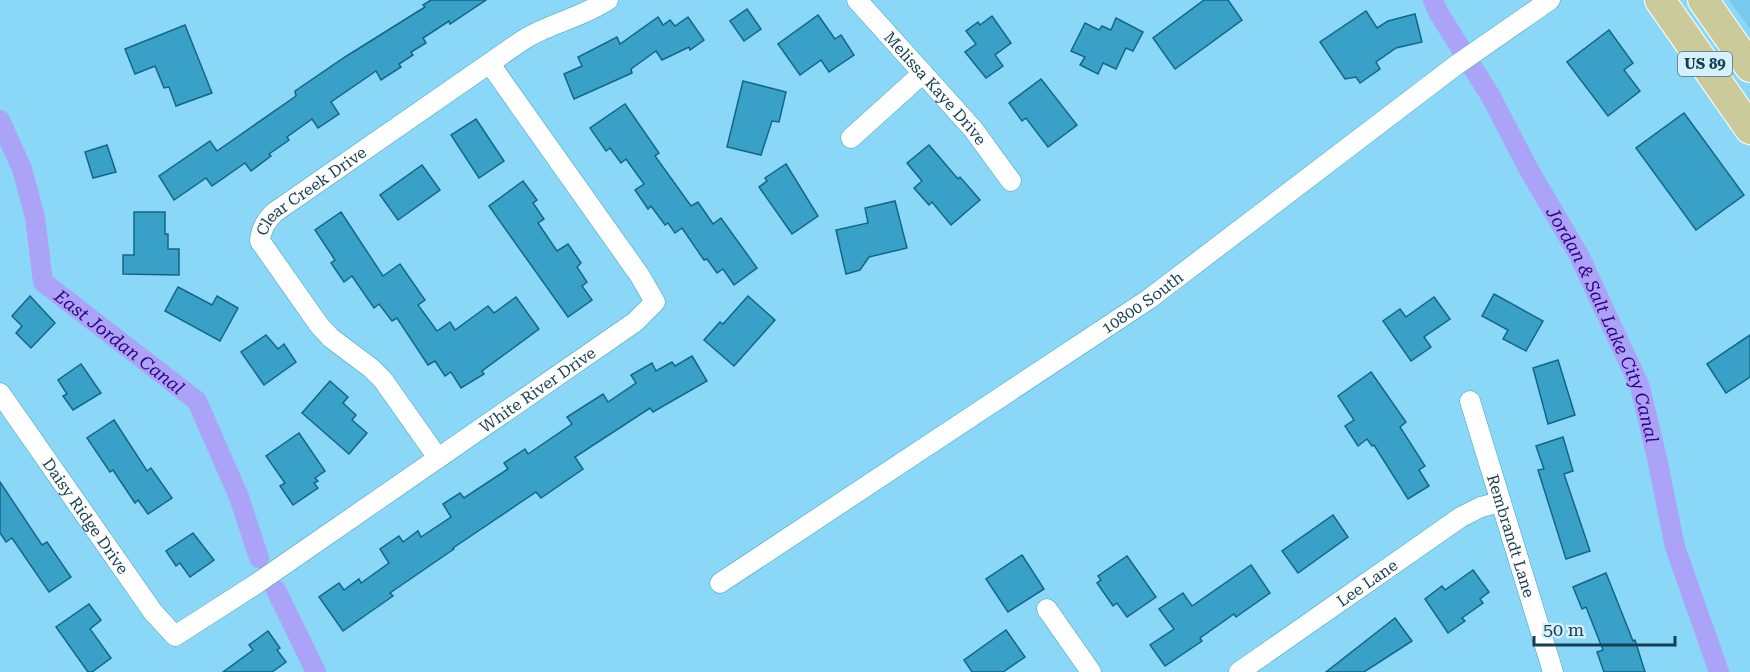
<svg xmlns="http://www.w3.org/2000/svg" width="1750" height="672" font-family="'Roboto Serif',serif">
	<style>
		.built { fill: #79caed }
		.lines { fill: none; stroke-linecap: round; stroke-linejoin: round }
		.canal { stroke: #aba3f7; stroke-width: 20 }
		.building { fill: #39a0c8; stroke: #126785; stroke-width: 1.5 }
		.street-casing { stroke: #38a0c7; stroke-width: 21 }
		.primary-casing { stroke: #fff; stroke-width: 32 }
		.street { stroke: #fff; stroke-width: 20 }
		.primary { stroke: #cbca9a; stroke-width: 30 }
		.labels { text-anchor: middle; dominant-baseline: central; stroke-width: 6; stroke-linejoin: round; paint-order: stroke }
		.shield { fill: #d6f0fd; stroke: #4e7484; stroke-width: 1.5 }
		.shield-label { font-size: 15px; font-weight: bold; fill: #143f50 }
		.street-label { font-size: 16px; fill: #143f50; stroke: #d6f0fd }
		.water-label { font-size: 18px; font-style: italic; fill: #340083; stroke: #d6f0fd }
	</style>
	<rect width="100%" height="100%" fill="#8bd7f8"/>
	<polygon class="built" points="1729,0 1750,0 1750,29"/>
	<g class="lines">
		<g class="canal">
			<path id="s1" d="M1433,0l5,12 52,83 39,75 50,85 61,132 17,71 18,89 44,125"/>
			<path id="s2" d="M0,120l22,49 13,48 8,65 154,119 42,96 20,61"/>
			<polyline points="276,590 316,672"/>
		</g>
	</g>
	<g class="building">
		<polygon points="431,0 486,0 450,24 449,21 423,38 426,43 411,52 413,55 399,64 401,67 381,80 376,71 331,102 339,114 318,128 312,119 287,137 289,140 269,154 271,156 251,171 245,163 212,186 206,178 174,200 159,176 210,141 217,151 296,96 295,91 345,57 425,7 423,5"/>
		<polygon points="1204,0 1228,0 1242,20 1175,69 1153,38"/>
		<polygon points="747,9 761,29 744,41 730,21"/>
		<polygon points="1366,11 1377,28 1388,21 1415,14 1422,42 1396,48 1376,62 1380,69 1360,83 1356,77 1345,79 1320,42"/>
		<polygon points="818,15 835,39 841,35 854,55 829,72 821,60 800,75 778,44"/>
		<polygon points="992,16 1011,43 995,55 1003,66 986,78 965,52 976,44 966,31 978,22 980,25"/>
		<polygon points="658,17 663,25 670,20 675,26 688,17 704,40 690,50 689,47 662,60 656,51 631,69 632,73 574,99 564,74 582,66 578,57 617,37 620,44"/>
		<polygon points="1116,18 1143,32 1133,51 1126,48 1116,69 1103,63 1098,74 1080,65 1085,57 1071,51 1085,23 1099,30 1102,26 1111,30"/>
		<polygon points="185,25 212,93 176,106 169,87 164,88 155,66 135,74 125,49"/>
		<polygon points="1609,30 1633,63 1624,70 1640,91 1608,116 1567,62"/>
		<polygon points="1041,79 1077,125 1048,147 1026,118 1022,121 1009,103"/>
		<polygon points="743,81 786,92 779,122 772,121 761,155 727,147"/>
		<polygon points="625,104 659,153 655,156 691,206 698,202 713,224 721,218 757,268 734,285 723,269 717,273 707,259 704,260 682,228 675,233 668,223 665,225 651,206 648,209 635,190 644,184 626,159 621,163 610,148 606,151 590,128"/>
		<polygon points="1684,113 1744,195 1696,230 1636,148"/>
		<polygon points="476,119 504,161 479,178 451,135"/>
		<polygon points="107,145 116,172 93,178 85,152"/>
		<polygon points="929,145 958,179 960,177 980,200 951,225 932,202 929,205 914,188 922,181 907,163"/>
		<polygon points="786,164 818,216 792,234 759,187 767,181 765,178"/>
		<polygon points="422,165 440,190 398,220 380,195"/>
		<polygon points="523,181 537,200 533,203 544,219 538,223 557,251 568,244 581,263 577,267 587,282 582,286 592,300 568,317 489,206"/>
		<polygon points="895,201 907,248 869,257 860,270 846,274 836,230 868,223 865,208"/>
		<polygon points="134,212 165,212 165,234 168,234 168,249 179,249 179,275 123,274 123,255 134,255"/>
		<polygon points="341,212 383,276 400,264 425,300 418,305 437,331 450,322 455,330 488,306 494,313 516,297 539,329 482,371 484,374 461,388 451,372 445,376 435,361 428,365 397,318 392,321 379,304 374,308 352,276 344,282 331,263 335,260 315,230"/>
		<polygon points="178,287 212,305 217,296 238,308 220,341 165,311"/>
		<polygon points="1494,294 1543,321 1526,351 1503,339 1508,330 1482,316"/>
		<polygon points="30,296 55,323 31,348 16,333 22,326 12,316"/>
		<polygon points="748,296 775,320 734,366 704,340 720,322 723,324"/>
		<polygon points="1434,297 1450,319 1424,337 1431,347 1411,361 1383,321 1400,309 1406,317"/>
		<polygon points="266,335 278,349 284,344 296,362 264,385 241,352"/>
		<polygon points="1750,335 1750,377 1726,393 1707,364"/>
		<polygon points="692,356 707,381 653,412 650,408 575,457 583,469 541,498 536,492 453,548 454,549 390,593 393,596 343,631 319,597 339,583 344,590 359,579 361,583 389,563 380,549 399,536 403,542 418,531 421,537 451,517 443,504 460,493 464,498 508,469 504,463 525,449 528,454 572,424 567,417 603,394 608,402 636,383 631,375 652,363 656,371 672,362 675,366"/>
		<polygon points="1558,360 1575,415 1548,424 1533,368"/>
		<polygon points="81,364 101,393 73,410 63,396 67,394 58,380"/>
		<polygon points="1371,372 1406,422 1400,427 1425,466 1419,470 1429,486 1408,499 1374,445 1372,446 1367,439 1358,446 1345,426 1354,420 1338,396"/>
		<polygon points="330,381 348,397 343,403 356,415 352,420 367,433 349,454 302,413"/>
		<polygon points="114,420 147,471 151,468 172,498 148,514 138,500 135,503 113,470 110,472 87,438"/>
		<polygon points="299,433 325,471 315,478 318,481 314,483 318,488 293,505 280,486 285,483 266,456"/>
		<polygon points="1563,437 1573,471 1564,474 1590,551 1566,559 1538,470 1544,469 1536,446"/>
		<polygon points="0,482 42,545 47,542 71,577 49,592 12,538 6,542 0,533"/>
		<polygon points="1333,515 1348,537 1298,573 1282,551"/>
		<polygon points="193,533 214,560 190,577 180,563 176,566 166,551"/>
		<polygon points="1022,555 1044,589 1008,612 986,579"/>
		<polygon points="1127,556 1156,597 1127,617 1117,603 1113,606 1097,583 1101,580 1098,576"/>
		<polygon points="1251,565 1270,593 1236,617 1234,614 1200,638 1202,641 1165,666 1150,645 1174,629 1159,609 1183,593 1192,606"/>
		<polygon points="1473,570 1489,592 1480,599 1483,603 1462,618 1465,621 1448,633 1425,599 1442,586 1445,590"/>
		<polygon points="1606,573 1633,641 1635,640 1645,672 1604,672 1597,652 1603,650 1586,607 1582,609 1573,587"/>
		<polygon points="89,604 101,620 90,629 111,658 92,672 88,672 56,627"/>
		<polygon points="1395,618 1412,641 1364,672 1326,672"/>
		<polygon points="1006,630 1025,657 1003,672 972,672 964,660"/>
		<polygon points="268,631 280,648 277,650 286,662 272,672 223,672 253,650 249,645"/>
	</g>
	<g class="lines">
		<defs>
			<g id="street">
				<path id="s3" d="M857,0l116,129 38,52"/>
				<polyline points="851,138 923,73"/>
				<path id="s4" d="M0,393l153,219 22,24 81,-52 379,-262 20,-20 -15,-26 -150,-212"/>
				<path id="s5" d="M1470,401l83,271"/>
				<path id="s6" d="M438,458l-55,-78 -12,-12 -40,-30 -12,-13 -59,-84c1,-12 6,-21 15,-29l248,-172c27,-17 58,-22 85,-40"/>
				<path id="s7" d="M720,583l429,-284 306,-233 95,-66"/>
				<polyline points="1047,609 1091,672"/>
				<path id="s8" d="M1239,672l222,-155 20,-10 19,-5"/>
			</g>
			<g id="primary">
				<polyline points="1660,0 1750,129"/>
				<polyline points="1703,0 1750,67"/>
			</g>
		</defs>
		<use href="#street" class="street-casing"/>
		<use href="#primary" class="primary-casing"/>
		<use href="#street" class="street"/>
		<use href="#primary" class="primary"/>
	</g>
	<g class="labels">
		<rect class="shield" x="1678" y="52" width="54" height="24" rx="4.5"/>
		<g class="shield-label">
			<text x="1705" y="64">US 89</text>
		</g>
		<g class="street-label">
			<text stroke="none"><textPath href="#s3" startOffset="118">Melissa Kaye Drive</textPath></text>
			<text stroke="none"><textPath href="#s6" startOffset="357">Clear Creek Drive</textPath></text>
			<text stroke="none"><textPath href="#s7" startOffset="507">10800 South</textPath></text>
			<text stroke="none"><textPath href="#s4" startOffset="738">White River Drive</textPath></text>
			<text stroke="none"><textPath href="#s4" startOffset="150">Daisy Ridge Drive</textPath></text>
			<text stroke="none"><textPath href="#s5" startOffset="141">Rembrandt Lane</textPath></text>
			<text stroke="none"><textPath href="#s8" startOffset="156">Lee Lane</textPath></text>
		</g>
		<g class="water-label">
			<text stroke="none"><textPath href="#s1" startOffset="368">Jordan &amp; Salt Lake City Canal</textPath></text>
			<text stroke="none"><textPath href="#s2" startOffset="266">East Jordan Canal</textPath></text>
		</g>
	</g>
	<path d="M1534 636v9h141v-9" fill="none" stroke="#143f50" stroke-width="3"/>
	<text x="1543" y="636" font-size="18" fill="#143f50" stroke="#d6f0fd" stroke-width="4.5" paint-order="stroke">50 m</text>
</svg>
